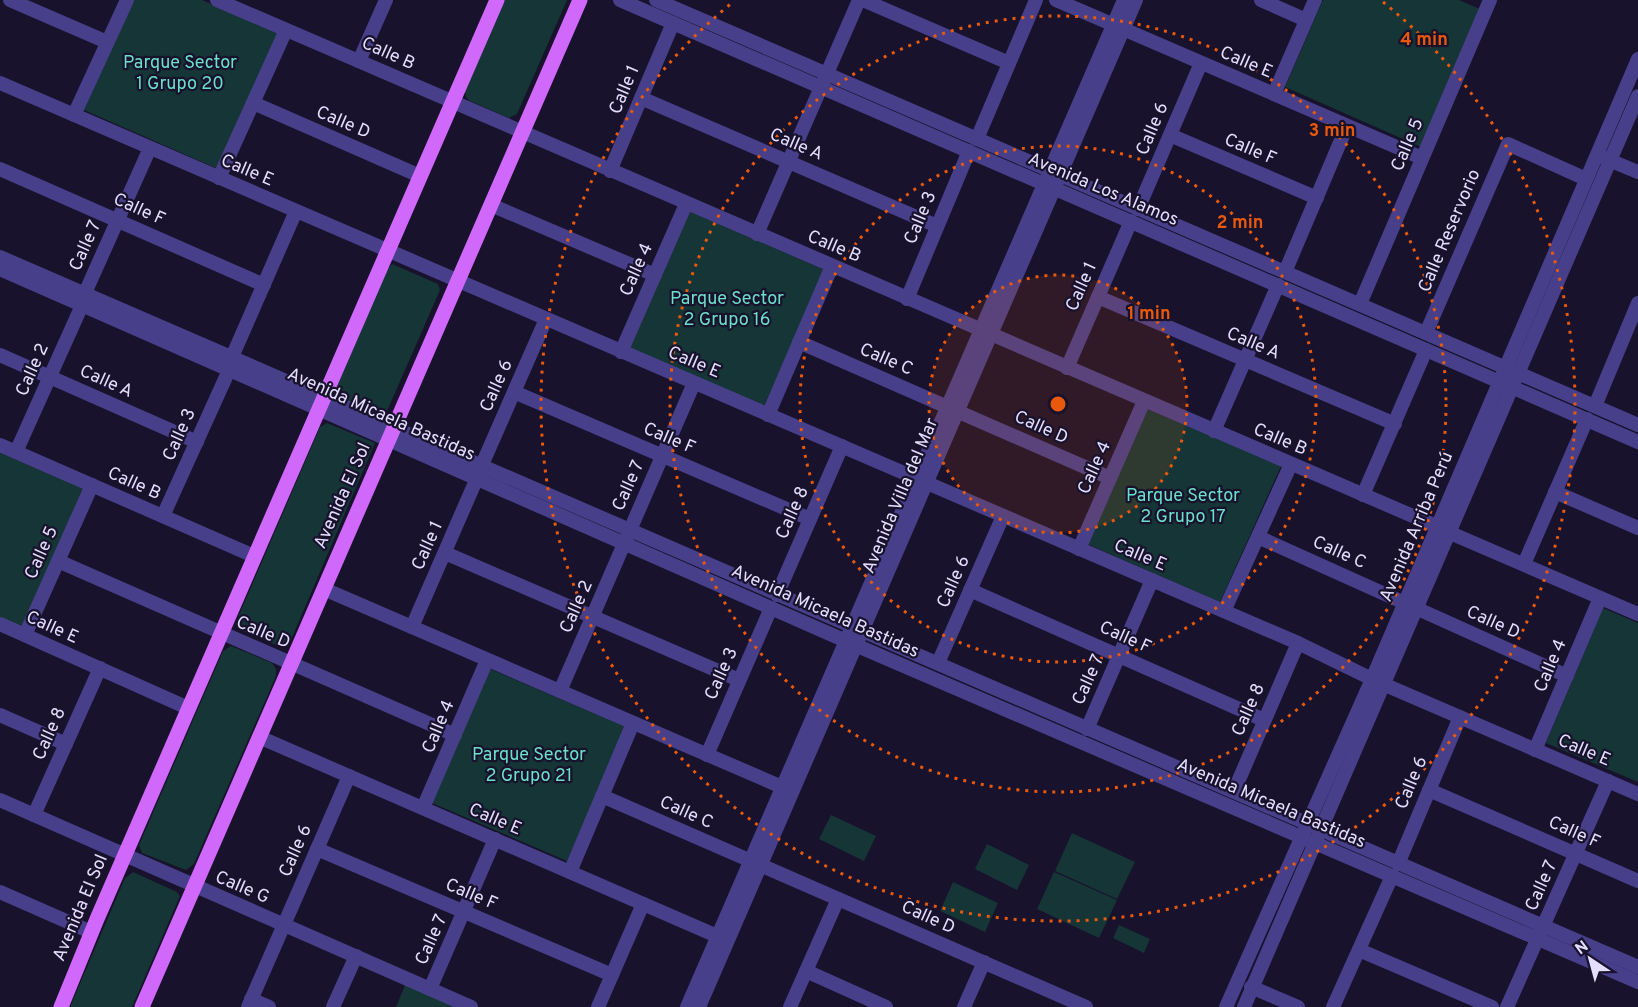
<svg xmlns="http://www.w3.org/2000/svg" width="1638" height="1007" font-family="Overpass,sans-serif">
	<style>
		.green { fill: #153536 }
		.lines { fill: none; stroke-linecap: round; stroke-linejoin: round }
		.minor { stroke: #473f8a; stroke-width: 14 }
		.major { stroke: #cf68fb; stroke-width: 15 }
		.ring { fill: none; stroke: #e8590c; stroke-width: 3; stroke-dasharray: 3 6 }
		.labels { text-anchor: middle; dominant-baseline: central; stroke-width: 4.5; stroke-linejoin: round; paint-order: stroke }
		.street-label { font-size: 18px; fill: #e4defe; stroke: #18122c }
		.park-label { font-size: 18px; fill: #6adfca; stroke: #18122c }
		.centre { fill: #e8590c; stroke: #18122c; stroke-width: 3 }
		.ring-label { font-size: 18px; text-anchor: middle; font-weight: bold; fill: #e8590c; stroke: #18122c; stroke-width: 4.5; stroke-linejoin: round; paint-order: stroke }
	</style>
	<rect width="100%" height="100%" fill="#18122c"/>
	<g class="green">
		<polygon points="133,0 202,0 278,33 218,169 84,110"/>
		<polygon points="504,0 567,0 517,114 509,118 470,101 466,97 465,91"/>
		<polygon points="1323,0 1459,0 1480,9 1421,147 1285,87"/>
		<polygon points="689,211 825,270 764,406 628,348"/>
		<polygon points="392,264 438,284 440,290 384,418 338,398 335,391 386,271"/>
		<polygon points="1147,409 1281,466 1220,602 1087,544"/>
		<polygon points="327,423 375,443 291,640 283,648 241,630 236,622 320,427"/>
		<polygon points="0,453 83,488 23,629 0,619"/>
		<polygon points="1603,608 1638,623 1638,782 1546,743"/>
		<polygon points="231,646 272,663 276,669 276,676 194,864 186,870 142,853 139,845 223,651"/>
		<polygon points="490,669 626,727 567,861 432,803"/>
		<polygon points="831,815 876,836 864,861 819,839"/>
		<polygon points="1072,833 1135,862 1117,899 1055,871"/>
		<polygon points="987,844 1029,865 1017,890 975,869"/>
		<polygon points="133,872 177,892 180,896 132,1007 70,1007 125,878"/>
		<polygon points="1054,872 1117,900 1099,938 1037,909"/>
		<polygon points="953,882 998,903 985,932 940,911"/>
		<polygon points="1119,925 1150,939 1144,953 1113,938"/>
		<polygon points="406,983 460,1007 396,1007"/>
	</g>
	<g class="lines">
		<g class="minor">
			<polyline points="10,0 107,42"/>
			<polyline points="217,0 1436,526"/>
			<polyline points="620,0 1638,442"/>
			<polyline points="656,0 1638,425"/>
			<polyline points="863,0 1009,63"/>
			<polyline points="1056,0 1422,158"/>
			<polyline points="1261,0 1306,20"/>
			<polyline points="359,61 386,0"/>
			<polyline points="0,83 1298,643 1372,679"/>
			<polyline points="1274,94 1315,0"/>
			<polyline points="641,98 937,226"/>
			<polyline points="253,103 420,176"/>
			<polyline points="74,115 127,0"/>
			<polyline points="1170,135 1317,198"/>
			<polyline points="977,139 1036,0"/>
			<polyline points="1604,158 1638,172"/>
			<polyline points="0,169 264,285"/>
			<polyline points="610,171 673,23"/>
			<polyline points="219,178 286,30"/>
			<polyline points="491,205 655,275"/>
			<polyline points="1138,209 1201,63"/>
			<polyline points="757,234 859,0"/>
			<polyline points="0,257 1638,967"/>
			<polyline points="0,269 846,641 1638,982"/>
			<polyline points="1285,272 1347,126"/>
			<polyline points="85,293 150,148"/>
			<polyline points="1098,297 1395,424"/>
			<polyline points="907,299 969,151"/>
			<polyline points="1360,304 1490,0"/>
			<polyline points="1426,333 1508,144 1586,179"/>
			<polyline points="799,342 1110,478"/>
			<polyline points="621,352 686,204"/>
			<polyline points="0,355 197,442"/>
			<polyline points="232,357 296,211"/>
			<polyline points="1067,368 1131,221"/>
			<polyline points="514,392 810,519"/>
			<polyline points="1595,406 1638,303"/>
			<polyline points="768,415 832,266"/>
			<polyline points="1214,431 1278,285"/>
			<polyline points="0,445 254,556"/>
			<polyline points="16,452 83,303"/>
			<polyline points="481,467 546,319"/>
			<polyline points="1555,492 1638,528"/>
			<polyline points="1363,495 1426,350"/>
			<polyline points="163,516 230,368"/>
			<polyline points="1448,532 1638,614"/>
			<polyline points="1258,537 1567,676"/>
			<polyline points="1079,549 1144,401"/>
			<polyline points="445,553 739,680"/>
			<polyline points="58,561 455,735"/>
			<polyline points="1524,564 1587,419"/>
			<polyline points="324,589 782,787"/>
			<polyline points="970,590 1264,720"/>
			<polyline points="777,595 842,446"/>
			<polyline points="1224,611 1291,464"/>
			<polyline points="0,624 188,708"/>
			<polyline points="412,627 477,478"/>
			<polyline points="25,635 92,485"/>
			<polyline points="938,663 1003,516"/>
			<polyline points="1383,684 1638,794"/>
			<polyline points="560,691 694,383"/>
			<polyline points="0,715 66,744"/>
			<polyline points="1087,729 1152,580"/>
			<polyline points="259,737 717,936"/>
			<polyline points="1535,750 1600,598"/>
			<polyline points="707,755 771,608"/>
			<polyline points="1429,790 1638,881"/>
			<polyline points="1234,791 1298,643"/>
			<polyline points="602,796 1086,1007"/>
			<polyline points="0,800 471,1007"/>
			<polyline points="423,808 487,660"/>
			<polyline points="34,815 100,668"/>
			<polyline points="317,849 612,975"/>
			<polyline points="1398,864 1460,717"/>
			<polyline points="570,872 633,723"/>
			<polyline points="0,892 91,932"/>
			<polyline points="1359,950 1492,1007"/>
			<polyline points="806,971 886,1007"/>
			<polyline points="1251,987 1298,1007"/>
			<polyline points="430,989 495,839"/>
			<polyline points="251,999 269,1007"/>
			<polyline points="248,1007 349,776"/>
			<polyline points="333,1007 356,956"/>
			<polyline points="598,1007 643,904"/>
			<polyline points="687,1007 1124,0"/>
			<polyline points="699,1007 1136,0"/>
			<polyline points="790,1007 838,899"/>
			<polyline points="964,1007 984,962"/>
			<polyline points="1226,1007 1372,679 1638,59"/>
			<polyline points="1244,1007 1638,96"/>
			<polyline points="1333,1007 1392,876"/>
			<polyline points="1507,1007 1608,781"/>
		</g>
		<g class="major">
			<polyline points="61,1007 97,919 497,0"/>
			<polyline points="142,1007 580,0"/>
		</g>
	</g>
	<circle cx="1058" cy="404" r="129" fill="#e8590c" fill-opacity=".12"/>
	<g class="ring">
		<circle cx="1058" cy="404" r="129"/>
		<circle cx="1058" cy="404" r="258"/>
		<circle cx="1058" cy="404" r="388"/>
		<path d="M1383 2A517 517 0 1 1 733 2"/>
	</g>
	<g class="labels">
		<g class="street-label">
			<text transform="translate(388 54) rotate(24)">Calle B</text>
			<text transform="translate(1246 63) rotate(23)">Calle E</text>
			<text transform="translate(625 90) rotate(-67)">Calle 1</text>
			<text transform="translate(343 123) rotate(23)">Calle D</text>
			<text transform="translate(1153 129) rotate(-67)">Calle 6</text>
			<text transform="translate(796 145) rotate(23)">Calle A</text>
			<text transform="translate(1408 145) rotate(-67)">Calle 5</text>
			<text transform="translate(1250 150) rotate(23)">Calle F</text>
			<text transform="translate(247 171) rotate(23)">Calle E</text>
			<text transform="translate(1103 190) rotate(23)">Avenida Los Alamos</text>
			<text transform="translate(139 210) rotate(24)">Calle F</text>
			<text transform="translate(921 218) rotate(-67)">Calle 3</text>
			<text transform="translate(1450 231) rotate(-67)">Calle Reservorio</text>
			<text transform="translate(86 246) rotate(-66)">Calle 7</text>
			<text transform="translate(834 247) rotate(23)">Calle B</text>
			<text transform="translate(637 270) rotate(-66)">Calle 4</text>
			<text transform="translate(1082 287) rotate(-66)">Calle 1</text>
			<text transform="translate(1253 344) rotate(23)">Calle A</text>
			<text transform="translate(886 360) rotate(23)">Calle C</text>
			<text transform="translate(694 363) rotate(23)">Calle E</text>
			<text transform="translate(33 370) rotate(-66)">Calle 2</text>
			<text transform="translate(106 382) rotate(24)">Calle A</text>
			<text transform="translate(497 386) rotate(-66)">Calle 6</text>
			<text transform="translate(381 415) rotate(24)">Avenida Micaela Bastidas</text>
			<text transform="translate(1041 428) rotate(24)">Calle D</text>
			<text transform="translate(180 435) rotate(-66)">Calle 3</text>
			<text transform="translate(669 439) rotate(23)">Calle F</text>
			<text transform="translate(1280 440) rotate(23)">Calle B</text>
			<text transform="translate(1095 468) rotate(-66)">Calle 4</text>
			<text transform="translate(134 484) rotate(24)">Calle B</text>
			<text transform="translate(629 486) rotate(-66)">Calle 7</text>
			<text transform="translate(343 496) rotate(-66)">Avenida El Sol</text>
			<text transform="translate(901 496) rotate(-67)">Avenida Villa del Mar</text>
			<text transform="translate(793 513) rotate(-66)">Calle 8</text>
			<text transform="translate(1417 527) rotate(-67)">Avenida Arriba Perú</text>
			<text transform="translate(428 546) rotate(-66)">Calle 1</text>
			<text transform="translate(42 553) rotate(-66)">Calle 5</text>
			<text transform="translate(1339 553) rotate(24)">Calle C</text>
			<text transform="translate(1140 556) rotate(23)">Calle E</text>
			<text transform="translate(954 582) rotate(-66)">Calle 6</text>
			<text transform="translate(577 607) rotate(-66)">Calle 2</text>
			<text transform="translate(825 612) rotate(24)">Avenida Micaela Bastidas</text>
			<text transform="translate(1493 623) rotate(24)">Calle D</text>
			<text transform="translate(52 628) rotate(24)">Calle E</text>
			<text transform="translate(263 633) rotate(23)">Calle D</text>
			<text transform="translate(1125 638) rotate(24)">Calle F</text>
			<text transform="translate(1551 666) rotate(-67)">Calle 4</text>
			<text transform="translate(722 674) rotate(-66)">Calle 3</text>
			<text transform="translate(1089 680) rotate(-66)">Calle 7</text>
			<text transform="translate(1249 710) rotate(-66)">Calle 8</text>
			<text transform="translate(439 727) rotate(-67)">Calle 4</text>
			<text transform="translate(50 734) rotate(-66)">Calle 8</text>
			<text transform="translate(1584 751) rotate(23)">Calle E</text>
			<text transform="translate(1412 783) rotate(-67)">Calle 6</text>
			<text transform="translate(1271 804) rotate(23)">Avenida Micaela Bastidas</text>
			<text transform="translate(686 813) rotate(24)">Calle C</text>
			<text transform="translate(495 820) rotate(23)">Calle E</text>
			<text transform="translate(1574 833) rotate(24)">Calle F</text>
			<text transform="translate(296 851) rotate(-66)">Calle 6</text>
			<text transform="translate(1542 886) rotate(-66)">Calle 7</text>
			<text transform="translate(242 888) rotate(23)">Calle G</text>
			<text transform="translate(471 895) rotate(23)">Calle F</text>
			<text transform="translate(81 908) rotate(-67)">Avenida El Sol</text>
			<text transform="translate(928 918) rotate(24)">Calle D</text>
			<text transform="translate(432 940) rotate(-66)">Calle 7</text>
		</g>
		<g class="park-label">
			<text x="180" y="63">Parque Sector<tspan x="180" dy="21">1 Grupo 20</tspan></text>
			<text x="727" y="299">Parque Sector<tspan x="727" dy="21">2 Grupo 16</tspan></text>
			<text x="1183" y="496">Parque Sector<tspan x="1183" dy="21">2 Grupo 17</tspan></text>
			<text x="529" y="755">Parque Sector<tspan x="529" dy="21">2 Grupo 21</tspan></text>
		</g>
	</g>
	<circle cx="1058" cy="404" r="9" class="centre"/>
	<g class="ring-label">
		<text x="1424" y="45">4 min</text>
		<text x="1332" y="136">3 min</text>
		<text x="1240" y="228">2 min</text>
		<text x="1149" y="319">1 min</text>
	</g>
	<g transform="translate(1590 959) rotate(324)" stroke="#18122c" stroke-width="4.5" paint-order="stroke">
	<path d="M0-4.5L10 22L0 15L-10 22Z" fill="#e4defe"/>
	<text y="-9" font-size="16" font-weight="bold" text-anchor="middle" fill="#e4defe">N</text>
	</g>
</svg>
